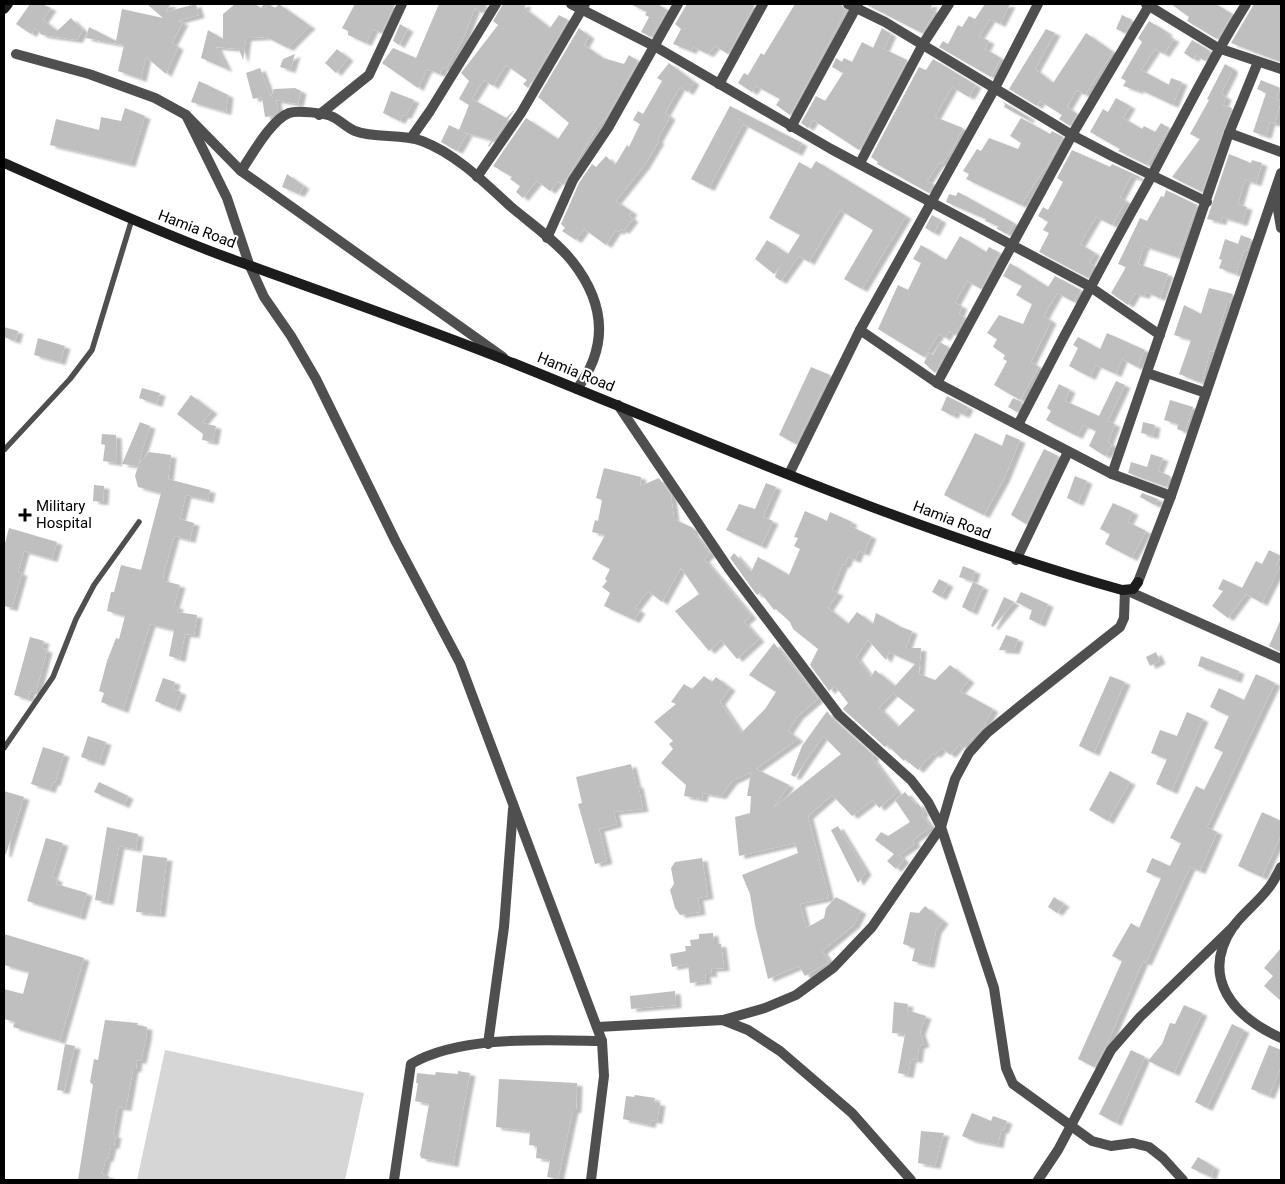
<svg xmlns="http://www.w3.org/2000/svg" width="1285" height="1184" font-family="Roboto,sans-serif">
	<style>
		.green { fill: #d6d6d6 }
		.building { fill: #bfbfbf; fill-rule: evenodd; filter: url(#shadow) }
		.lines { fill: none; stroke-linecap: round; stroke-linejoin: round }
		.lane { stroke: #4f4f4f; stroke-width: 5.5 }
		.street { stroke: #4f4f4f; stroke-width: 10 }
		.secondary { stroke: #1c1c1c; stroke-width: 10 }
		.poi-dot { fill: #000; stroke: #fff; stroke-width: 2 }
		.labels { text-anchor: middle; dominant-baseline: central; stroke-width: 4; stroke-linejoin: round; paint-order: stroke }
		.street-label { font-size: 15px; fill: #000; stroke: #fff }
		.poi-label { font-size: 15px; fill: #000; stroke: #fff; text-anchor: start }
	</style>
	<defs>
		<filter id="shadow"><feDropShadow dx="5.5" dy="3" stdDeviation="1" flood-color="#0004"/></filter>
	</defs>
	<rect width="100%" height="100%" fill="#fff"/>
	<polygon class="green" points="165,1050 364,1093 345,1180 137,1180"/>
	<g class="building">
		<polygon points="30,4 42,4 51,8 43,20 57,31 71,18 83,30 77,40 42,35 35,28 31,34 16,24"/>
		<polygon points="147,4 171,4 165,12 196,4 199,15 177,21 183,22 172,43 178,47 166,74 146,57 141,79 118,71 124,45 86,38 89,27 116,41 122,9 163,18"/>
		<polygon points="235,4 255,4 261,8 264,4 269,4 275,8 279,4 310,26 288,48 266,37 246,38 243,60 239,49 216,47 227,69 201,58 208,30 223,39 223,14"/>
		<polygon points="355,4 395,4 381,33 373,29 366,43 348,35 348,31 342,28"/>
		<polygon points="439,4 488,4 482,13 475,8 463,39 446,69 443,67 440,74 427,69 418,88 382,63 393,48 416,58"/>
		<polygon points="503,4 526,4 524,8 550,28 559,15 568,20 528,88 523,84 527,80 506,65 493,86 484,80 472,99 506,118 515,109 489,147 488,146 492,140 463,132 467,134 457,151 441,142 449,125 459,130 469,105 459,99 469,81 461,73 498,25 493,21"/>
		<polygon points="630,4 658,4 667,10 651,37 641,32 649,17 645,15 647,12"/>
		<polygon points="687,4 755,4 728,54 715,46 708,54 693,47 691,51 673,44 681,29 675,24"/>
		<polygon points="795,4 841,4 846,11 790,115 776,105 780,99 756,86 752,92 738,83 744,73 748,75 761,53 764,55"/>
		<polygon points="865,4 933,4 930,8 935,12 922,33"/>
		<polygon points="985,4 1010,4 1000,24 990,19 979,36 989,41 985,49 1001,58 991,77 939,47 943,41 948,44 958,25 962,27 969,16 975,19"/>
		<polygon points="1171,4 1216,4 1232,14 1217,39 1187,21 1189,17"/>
		<polygon points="1254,4 1281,4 1281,62 1231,43"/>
		<polygon points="1122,15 1132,20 1125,33 1116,29"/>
		<polygon points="1149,21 1167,32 1166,35 1174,39 1164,54 1155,49 1141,70 1169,85 1171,78 1182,82 1173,105 1139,89 1138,91 1123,86 1126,81 1121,78 1142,42 1138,38"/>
		<polygon points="400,24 408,29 399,45 393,41"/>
		<polygon points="579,28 589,36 584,45 603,58 624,64 629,55 638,61 605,119 597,127 563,185 558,181 550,191 537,181 523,198 516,192 520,186 510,179 512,177 493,166 526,118 558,139 569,123 538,97"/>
		<polygon points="882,28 891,34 884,49 907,60 859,150 813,120 808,128 801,123 816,96 825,101 843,73 832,67 836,58 842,62 844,58 852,62 862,42 873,48"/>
		<polygon points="1046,29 1055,33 1035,69 1053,83 1086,33 1113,52 1085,95 1077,90 1067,107 1077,114 1070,126 1059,119 1062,115 1040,101 1037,106 1009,89"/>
		<polygon points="1192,40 1210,51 1205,61 1196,55 1193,59 1184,53"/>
		<polygon points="337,49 348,58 336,73 325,63"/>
		<polygon points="295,54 290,70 280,67 283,59"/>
		<polygon points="933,59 976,85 969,97 952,87 935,117 963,128 953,148 942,164 939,163 927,181 933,184 929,193 877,164 878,162 871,157 919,67 926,70"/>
		<polygon points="669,63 694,82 688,92 680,87 665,113 670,117 657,140 659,141 644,166 616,201 632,212 629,216 633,219 624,231 621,229 619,232 616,230 606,245 584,229 576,240 562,231 565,228 561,224 579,183 592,164 596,167 606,156 615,165 627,145 629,147 640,124 633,120 638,111 643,114 662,81 657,78"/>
		<polygon points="1225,64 1232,68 1232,72 1221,94 1226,97 1223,105 1232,108 1202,192 1172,177 1200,139 1190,134 1209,100 1207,99"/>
		<polygon points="260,68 271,97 274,89 295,88 301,91 298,104 276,100 278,111 273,116 265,117 262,97 253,99 246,73"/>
		<polygon points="1261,80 1280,88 1276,99 1281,101 1275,124 1270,122 1266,136 1253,132 1266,93 1257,89"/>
		<polygon points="199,81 228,95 226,112 191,102"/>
		<polygon points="391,91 414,100 406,116 403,115 400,121 383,113"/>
		<polygon points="1116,98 1130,106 1123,118 1142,129 1144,126 1155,132 1161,123 1169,128 1147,165 1118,151 1120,149 1090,132 1103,109 1108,112"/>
		<polygon points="1002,101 1030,118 1028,120 1004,107 1005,104"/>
		<polygon points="730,106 802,143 797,153 743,124 709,188 691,179"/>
		<polygon points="125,108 145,116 130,164 50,145 56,119 99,130 101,117 121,121"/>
		<polygon points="1021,118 1050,134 1052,131 1063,137 1045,170 1044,169 1021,205 966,179 969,174 963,171 977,149 981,151 989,138 1018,149 1021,143 1010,136"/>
		<polygon points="1072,150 1110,167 1112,164 1140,177 1139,179 1131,176 1120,197 1126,201 1112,225 1096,217 1080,244 1095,253 1089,263 1094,266 1088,278 1039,252 1049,233 1043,230 1048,222 1038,216 1043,207 1048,210 1063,182 1057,178"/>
		<polygon points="1229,154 1251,163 1252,160 1262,163 1256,183 1245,180 1238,204 1247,207 1242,223 1222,217 1221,222 1207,219"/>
		<polygon points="816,161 906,216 862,289 844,279 873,230 840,210 809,262 799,256 781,281 775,277 780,266 774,274 755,259 767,240 788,254 800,235 769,218 799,162 811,169"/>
		<polygon points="287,174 304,186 299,194 282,187"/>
		<polygon points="1166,190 1197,205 1178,257 1144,246 1138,264 1168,274 1160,298 1146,292 1144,296 1135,293 1128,305 1111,293 1126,267 1118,264 1140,218 1147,221 1161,196 1164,197"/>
		<polygon points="958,192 1014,223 1011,229 1007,234 997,229 998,226 985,221 986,219 946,202 949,194 956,196"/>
		<polygon points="932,215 941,220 934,233 925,228"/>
		<polygon points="1241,235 1251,239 1247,251 1244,250 1236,274 1219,268 1222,260 1219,259 1225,239 1238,244"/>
		<polygon points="960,236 986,252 989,247 1000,253 981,289 967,281 955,303 962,306 959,314 965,318 955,335 949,331 945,338 939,334 924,357 878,329 898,285 908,290 921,263 913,259 921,245 946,260"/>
		<polygon points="1010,263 1048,287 1055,276 1081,290 1074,302 1057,293 1044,316 1051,321 1031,362 1039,367 1020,400 994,385 1007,361 1003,359 1005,355 993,347 997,339 987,333 999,315 1023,324 1032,304 1016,295 1022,286 1003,276"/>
		<polygon points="1209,288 1233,294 1229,303 1227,303 1221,323 1222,324 1213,352 1210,351 1202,383 1179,374 1191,340 1174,335 1184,305 1201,314"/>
		<polygon points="4,327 18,331 15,341 4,337"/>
		<polygon points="1107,333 1145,350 1137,367 1122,359 1116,374 1096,365 1090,377 1069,366 1078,348 1073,345 1078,337 1100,349"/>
		<polygon points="38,338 65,346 60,362 34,355"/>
		<polygon points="940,342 948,347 935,373 924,363 929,352 933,355"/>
		<polygon points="811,367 830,375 796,444 779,435"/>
		<polygon points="1116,381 1125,385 1108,421 1115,424 1108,442 1112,445 1105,456 1089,446 1096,431 1083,425 1077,436 1046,420 1051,411 1047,408 1059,384 1070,390 1065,401 1099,416"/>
		<polygon points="142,388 160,393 157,404 139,398"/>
		<polygon points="191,395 212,411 202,423 216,426 213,442 202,440 203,434 177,414"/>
		<polygon points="947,396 968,407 964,415 955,411 953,416 941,410"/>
		<polygon points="1013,398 1022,402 1017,412 1008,407"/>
		<polygon points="1170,400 1193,407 1185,432 1177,429 1178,424 1164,420"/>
		<polygon points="140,422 150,426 138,465 149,452 171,455 168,479 210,490 208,500 186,495 180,519 194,523 190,540 174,536 163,576 164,581 180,585 174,606 178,606 177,612 197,615 194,635 185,634 180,659 169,656 174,630 150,624 123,710 101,702 104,693 99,691 107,661 116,638 119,639 125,616 107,611 111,592 114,592 121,565 141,570 161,493 138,487 135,476 138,466 122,464"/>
		<polygon points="1143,422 1155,425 1153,436 1141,433"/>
		<polygon points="975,433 1002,446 1006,434 1020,440 1004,479 984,515 944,495"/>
		<polygon points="102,434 116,435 117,463 103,461 105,445 101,444"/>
		<polygon points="1044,449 1058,456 1026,524 1011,515"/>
		<polygon points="1151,454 1163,458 1158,471 1170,476 1167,487 1128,473 1131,462 1147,467"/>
		<polygon points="604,468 641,477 640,486 659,478 671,495 674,519 693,528 693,532 710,554 704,559 751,616 744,622 759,639 737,659 721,640 709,651 675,611 699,594 681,568 662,602 648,591 635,608 640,611 634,620 604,606 610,593 602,587 607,581 605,579 610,569 592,559 605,535 592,532 595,520 598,521 602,500 596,498"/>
		<polygon points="1075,476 1087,481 1078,503 1067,498"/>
		<polygon points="766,483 776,487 763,517 773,521 761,546 726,530 739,504 755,509"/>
		<polygon points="94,485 104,486 103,502 93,501"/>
		<polygon points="1142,493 1158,499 1155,505 1140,497"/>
		<polygon points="1113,503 1133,512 1128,522 1146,531 1132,558 1105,544 1110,534 1100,529"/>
		<path d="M805,511l22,10 3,-9 22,10 -2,4 21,10 -7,17 -5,-2 -4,9 -7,-3 -3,8 -2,-1 -11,26 6,3 -10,15 20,16 9,-12 16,12 3,-11 25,14 11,4 -6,17h15l-2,26 16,6 15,-15 19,15 -9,11 33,18 -8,14 1,2 -23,23 -3,-4 -10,11 -8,-7 -7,7 -2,-2 -15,17 -13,-11 -1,2 -17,-16 -2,2 -41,-37 -1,-1 5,-6 -13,-17 -6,5 -19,-26 8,-16 -25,-20 -3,-7 -14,-13 -2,1 -14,-18 -2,3 -2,-1 -26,-36 4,-5 17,19 7,-15 31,18 11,-26 -6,-3 4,-8 -4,-1zM868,640l18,20 3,-8 26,12 -20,22 -20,-16 -4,7 -15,-20zM893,693l22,17 -17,17 -19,-19z"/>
		<polygon points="9,528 57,542 52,559 24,551 18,572 22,573 12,608 4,606 4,547"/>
		<polygon points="1269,550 1281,556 1276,565 1280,567 1262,603 1246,594 1228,618 1212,606 1223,591 1218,589 1223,579 1242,588 1256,561 1262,564"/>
		<polygon points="963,566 975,571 972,581 959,577"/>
		<polygon points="939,579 948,584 941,597 932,592"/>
		<polygon points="973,582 983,587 972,612 962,607"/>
		<polygon points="1021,592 1048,604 1040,624 1029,619 1032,610 1016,602"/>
		<polygon points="1004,597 1014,602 993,627 991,626"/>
		<polygon points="1281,619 1281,652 1269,646"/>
		<polygon points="1006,635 1018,639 1014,651 999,650"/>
		<polygon points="30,637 44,641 42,648 47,650 36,692 30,691 28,699 14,695"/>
		<polygon points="774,643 818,699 798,716 788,731 798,739 756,769 789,785 773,808 841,754 823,736 795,777 791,775 802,746 827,711 833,719 874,756 872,758 897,792 879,808 873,800 852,816 832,795 808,816 829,898 800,904 806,928 824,918 826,908 836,897 861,911 854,925 822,951 829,962 805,976 799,966 768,979 755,925 750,894 742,875 798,853 795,843 739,856 735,817 750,813 751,796 747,796 751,772 732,781 721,796 703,793 702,799 684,796 686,785 661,763 673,749 669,744 673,741 654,722 676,704 671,702 684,684 692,689 704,676 712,682 716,677 730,688 720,702 741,733 765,709 776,692 749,675"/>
		<polygon points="1156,652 1160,661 1150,666 1146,657"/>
		<polygon points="1201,656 1239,671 1236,680 1198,666"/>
		<polygon points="1256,674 1275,683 1207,827 1217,832 1200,871 1190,867 1146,963 1143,961 1107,1044 1094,1067 1078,1059 1122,961 1112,956 1131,923 1139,928 1161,878 1146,872 1152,858 1170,866 1181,843 1170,838 1196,786 1204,790 1223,752 1214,748 1229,716 1210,707 1219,688 1244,700"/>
		<polygon points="1110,676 1125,682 1094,753 1079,746"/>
		<polygon points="163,678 175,682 173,689 181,692 175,709 155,701"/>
		<polygon points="1187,712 1203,719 1172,791 1156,784 1167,759 1151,753 1160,730 1177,736"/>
		<polygon points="88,736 106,742 99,763 81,757"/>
		<polygon points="43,747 64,754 55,783 53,782 50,790 31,784"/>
		<polygon points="631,764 636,785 638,785 643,809 614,812 617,824 599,829 607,861 595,864 578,804 582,803 576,777"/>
		<polygon points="1110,771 1130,782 1108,821 1089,810"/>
		<polygon points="99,782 128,796 124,805 94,792"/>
		<polygon points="4,791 24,797 6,854 4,854"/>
		<polygon points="905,792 916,805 918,803 924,813 921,814 931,827 913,840 915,844 899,855 904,860 896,869 887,861 894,854 875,840 881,832 888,836 910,822 895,800"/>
		<polygon points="1262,812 1281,821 1281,835 1262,877 1238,866"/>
		<polygon points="838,826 866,872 858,883 831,830"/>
		<polygon points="107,827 138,834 136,849 119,846 108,902 95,900"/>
		<polygon points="46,838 63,843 52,877 57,879 56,884 87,893 80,917 27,901"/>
		<polygon points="143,855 167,858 160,914 136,912"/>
		<polygon points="702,858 708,896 698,898 700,912 680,915 675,908 670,890 674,884 671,868 675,862"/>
		<polygon points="1054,897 1064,904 1057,913 1048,907"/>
		<polygon points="925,906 943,921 936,931 929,965 912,961 915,948 903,944 910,912 919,913"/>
		<polygon points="713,933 714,944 721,944 724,968 711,969 712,974 705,974 706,981 690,983 688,964 672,967 670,954 686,951 685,946 691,946 690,940 699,939 699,934"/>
		<polygon points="4,934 84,958 60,1041 13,1027 15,1022 4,1019 4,989 23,994 29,972 4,965"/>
		<polygon points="1281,948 1281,1001 1264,986 1273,976 1264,968"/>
		<polygon points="675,991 676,1005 631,1009 630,996"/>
		<polygon points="894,1002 908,1004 907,1010 926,1016 920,1032 924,1044 919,1046 917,1060 911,1059 908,1075 898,1073 905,1034 892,1033"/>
		<polygon points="1184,1005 1202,1013 1174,1073 1148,1061 1162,1044 1170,1023 1175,1024"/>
		<polygon points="105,1020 138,1023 137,1025 147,1027 146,1038 141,1061 137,1060 136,1069 133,1069 126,1108 118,1107 113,1135 116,1135 114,1146 111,1146 108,1159 106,1158 102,1174 109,1176 108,1180 78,1180 93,1085 90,1082 94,1059 98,1060"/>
		<polygon points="1232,1024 1244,1030 1207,1108 1195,1102"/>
		<polygon points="65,1044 75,1046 64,1091 57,1090"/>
		<polygon points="1269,1045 1281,1050 1281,1067 1269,1096 1251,1089"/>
		<polygon points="1131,1050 1145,1057 1116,1123 1099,1114"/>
		<polygon points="458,1071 470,1073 453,1164 421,1158 420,1155 429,1104 415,1101 418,1083 416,1083 417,1073 435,1075 436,1072 458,1074"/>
		<polygon points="499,1079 577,1083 576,1110 573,1110 558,1179 547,1177 550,1160 536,1158 537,1146 529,1145 530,1131 496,1127"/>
		<polygon points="635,1095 655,1098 654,1102 660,1103 657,1121 651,1120 650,1125 623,1119 626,1096 634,1097"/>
		<polygon points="972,1113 991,1121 993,1116 1007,1121 1003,1131 1001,1130 998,1145 972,1140 962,1136"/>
		<polygon points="921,1131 944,1133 935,1166 918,1163"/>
		<polygon points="1198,1157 1214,1167 1211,1177 1191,1168"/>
	</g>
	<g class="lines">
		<g class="lane">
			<polyline points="4,450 70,379 92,350 132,219"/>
			<polyline points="4,748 53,677 76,619 94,585 139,522"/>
		</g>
		<g class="street">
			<polyline points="571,4 656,47 831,149 1089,286 1160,335"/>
			<polyline points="848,4 885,22 1072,135 1112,156 1207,202"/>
			<polyline points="1146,4 1218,48 1281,69"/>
			<polyline points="16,54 89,74 155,98 186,115 241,171 503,357"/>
			<polyline points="719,84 763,4"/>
			<polyline points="186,115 227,198 249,264 264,297 291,336 316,379 396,542 460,663 602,1041 604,1076 591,1180"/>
			<polyline points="319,115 369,75 402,4"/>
			<polyline points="791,127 858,4"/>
			<polyline points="1229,133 1281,152"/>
			<polyline points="411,138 430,111 496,4"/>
			<polyline points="860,163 923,44 949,4"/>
			<path d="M241,171c11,-16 30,-51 48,-58 8,-3 36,0 44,4 8,4 14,11 22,14 21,8 45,2 67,10 34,13 62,41 88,65 20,17 45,34 62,55 33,42 37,85 5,128"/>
			<polyline points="477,177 521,113 585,4"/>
			<polyline points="1275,192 1281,228"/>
			<polyline points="547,238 573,180 608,128 678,4"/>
			<polyline points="860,330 937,383 1112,474 1171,496"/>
			<polyline points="1147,373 1206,393"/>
			<polyline points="937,383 1072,135 1150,4"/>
			<polyline points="618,405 729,569 839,715 911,780 928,802 941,827 994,988 1006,1068 1013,1084 1092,1141 1111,1146 1133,1143 1149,1147 1163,1158 1183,1180"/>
			<path d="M1018,425c43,-84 87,-166 133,-248 31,-58 60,-117 95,-173"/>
			<polyline points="789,474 860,330 995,88 1038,4"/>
			<polyline points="1112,474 1229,133 1258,62"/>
			<polyline points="1016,560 1068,452"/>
			<polyline points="1138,582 1171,496 1281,173"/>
			<polyline points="1128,591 1281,659"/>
			<path d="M1281,867c-4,8 -8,16 -14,23 -10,13 -25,24 -34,37 -34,51 1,90 48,111"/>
			<polyline points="723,1020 765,1008 796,995 833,968 872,927 941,827 955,779 969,753 987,733 1015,710 1120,627 1124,618 1125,590"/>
			<polyline points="598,1027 723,1020 748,1030 780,1051 852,1113 911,1180"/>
			<polyline points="488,1044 504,927 513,809"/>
			<path d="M394,1180l17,-116c49,-29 134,-24 191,-23"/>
			<polyline points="1038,1180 1058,1150 1111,1050 1140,1017 1235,925"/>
		</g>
		<g class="secondary">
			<polyline points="4,9 8,4"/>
			<path d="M4,163c73,32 146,66 222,94 96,35 192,68 287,106 201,81 401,169 609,227l11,-1 5,-7"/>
		</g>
	</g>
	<path class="poi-dot" d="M22.5 507.5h5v5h5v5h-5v5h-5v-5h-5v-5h5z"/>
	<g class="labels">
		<g class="street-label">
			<text transform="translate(197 229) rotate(21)">Hamia Road</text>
			<text transform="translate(576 372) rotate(22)">Hamia Road</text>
			<text transform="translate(952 520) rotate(21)">Hamia Road</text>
		</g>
		<g class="poi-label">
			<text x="36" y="506">Military<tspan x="36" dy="17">Hospital</tspan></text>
		</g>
	</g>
	<rect width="1285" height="1184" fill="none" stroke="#000000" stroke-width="10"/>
</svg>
